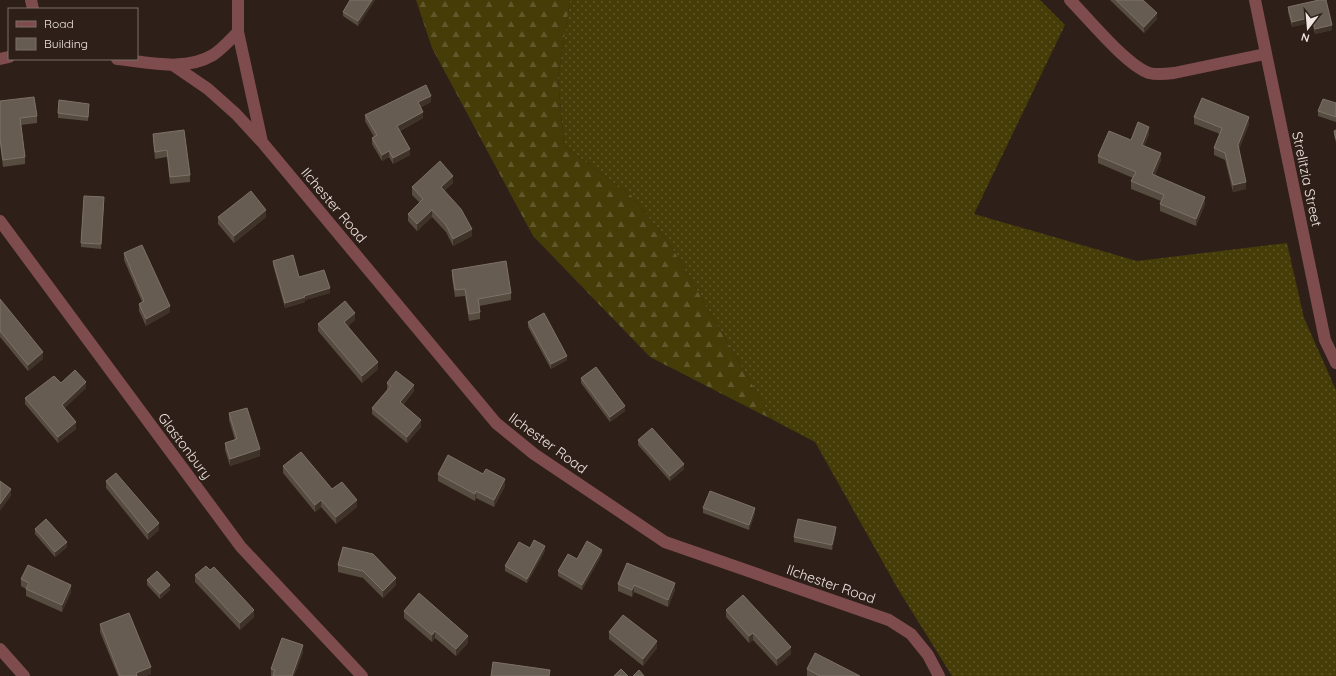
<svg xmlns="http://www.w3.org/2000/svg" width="1336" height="676" font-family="Quicksand,sans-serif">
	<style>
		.grass { fill: url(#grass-dots) }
		.forest { fill: url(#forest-firs) }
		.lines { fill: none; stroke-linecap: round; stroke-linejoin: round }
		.street { stroke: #7e4c4c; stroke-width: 12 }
		.wall { fill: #564c3f }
		.shaded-wall { fill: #3f3329 }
		.building { fill: #675c51; stroke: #7c7267 }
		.labels { text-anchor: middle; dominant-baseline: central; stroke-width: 3.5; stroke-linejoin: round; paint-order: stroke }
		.street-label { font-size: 14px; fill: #efe5e1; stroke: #2e1f19 }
	</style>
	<defs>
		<pattern id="grass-dots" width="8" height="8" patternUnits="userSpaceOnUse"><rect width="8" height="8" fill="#453c08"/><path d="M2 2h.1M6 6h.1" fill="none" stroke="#60582c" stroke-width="1.8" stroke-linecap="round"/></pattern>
		<pattern id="forest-firs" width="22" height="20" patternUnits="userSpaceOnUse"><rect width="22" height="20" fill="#453c08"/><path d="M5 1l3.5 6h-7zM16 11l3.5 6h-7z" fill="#60582c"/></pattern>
	</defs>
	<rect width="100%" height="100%" fill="#2e1f19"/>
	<polygon class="grass" points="570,0 1040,0 1065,25 974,214 1137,261 1287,243 1304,318 1336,390 1336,676 952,676 898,589 815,442 773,420 671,246 632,196 564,146 558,78"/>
	<polygon class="forest" points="416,0 570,0 558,78 564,146 632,196 671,246 773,420 650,357 533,236 432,48"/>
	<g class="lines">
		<g class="street">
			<polyline points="31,0 33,9"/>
			<polyline points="238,0 238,32 262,142 496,423 534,454 665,542 889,620 911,634 928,655 939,676"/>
			<path d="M1070,0c19,19 56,65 79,73 8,2 17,1 25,0l91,-19"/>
			<polyline points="1255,0 1325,340 1336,363"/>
			<polyline points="0,59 9,57"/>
			<path d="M117,59c31,3 67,13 96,-4 9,-6 17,-15 25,-23"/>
			<polyline points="173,65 208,89 236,114 261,141"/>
			<polyline points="0,221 241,547 362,676"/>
			<polyline points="0,649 24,676"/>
		</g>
	</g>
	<g class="wall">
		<polygon points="350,0 375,0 358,26 343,16 343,12"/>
		<polygon points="1110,0 1143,0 1157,19 1144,33"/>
		<polygon points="1319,0 1332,30 1315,34 1312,22 1292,27 1288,12 1288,7"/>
		<polygon points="0,101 37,116 37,123 21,125 25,157 25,164 3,167 0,145"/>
		<polygon points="431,102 421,107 423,118 400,131 410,155 393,164 389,157 382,161 372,144 372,138 374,137 365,121 365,115"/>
		<polygon points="1336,103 1336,122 1318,116 1318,111"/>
		<polygon points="89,109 88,121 58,118 58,113"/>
		<polygon points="1194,117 1249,124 1239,149 1246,189 1233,192 1225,160 1214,155 1214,148 1220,134 1194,124"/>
		<polygon points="1336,130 1336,143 1334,135 1334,131"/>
		<polygon points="153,134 190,175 190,182 170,184 167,157 155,159 153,141"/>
		<polygon points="1149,134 1144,146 1161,160 1155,175 1205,204 1196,226 1160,211 1160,204 1161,201 1131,189 1131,181 1133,178 1098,163 1098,156 1131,140"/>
		<polygon points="453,183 444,191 472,236 453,246 446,232 432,217 417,231 408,221 408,214 420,203 412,195 412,187"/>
		<polygon points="104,202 101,249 81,247 81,243"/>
		<polygon points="218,217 266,217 234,243 218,224"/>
		<polygon points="124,253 170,312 146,326 139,311 139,304 142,302 124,260"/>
		<polygon points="273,261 299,277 330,293 305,300 305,302 285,308 273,265"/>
		<polygon points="452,270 511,293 511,300 479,306 480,312 480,319 469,321 465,296 455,297 452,277"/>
		<polygon points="0,299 43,359 28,371 0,337"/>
		<polygon points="355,320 348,326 378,369 362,383 318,331 318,324"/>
		<polygon points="528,322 567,360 551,369 528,327"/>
		<polygon points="581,378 625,411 610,422 581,383"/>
		<polygon points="61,383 86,388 64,408 76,429 58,443 25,404 25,398"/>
		<polygon points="387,383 414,391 403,405 421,427 407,443 372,414 372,408 387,390"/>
		<polygon points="229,413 260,456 230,466 225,450 225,443 235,440 229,420"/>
		<polygon points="638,440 684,469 670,481 638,445"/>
		<polygon points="283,466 332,489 357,507 336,524 321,507 315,512 283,473"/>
		<polygon points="438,474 505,486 494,507 476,498 475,501 438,481"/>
		<polygon points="106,481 159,530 148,540 106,488"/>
		<polygon points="703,508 755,513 749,530 703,513"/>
		<polygon points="35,529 67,547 55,557 35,534"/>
		<polygon points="836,532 832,550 794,542 794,537"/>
		<polygon points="343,547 396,585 383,598 363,578 338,572 338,565"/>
		<polygon points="530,548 545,551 527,583 505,571 505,566"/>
		<polygon points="602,554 582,590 558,576 558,571 577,559"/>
		<polygon points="627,563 675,590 668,607 634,592 632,597 618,591 618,584"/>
		<polygon points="195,575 254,617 240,630 195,582"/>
		<polygon points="21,579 71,592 62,612 26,596 26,589 21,586"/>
		<polygon points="147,580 170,590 160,599 147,585"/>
		<polygon points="726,610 791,654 777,666 753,640 749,643 726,617"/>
		<polygon points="404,611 468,643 456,656 435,638 432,642 404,618"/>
		<polygon points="100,624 151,674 146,676 118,676 100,632"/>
		<polygon points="609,632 657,648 643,666 609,639"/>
		<polygon points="303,652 294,676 271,676 271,669"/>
		<polygon points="807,669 860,676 807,676"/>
	</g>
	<g class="shaded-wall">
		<polygon points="372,0 375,0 358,26 358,21"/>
		<polygon points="1157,13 1157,19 1144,33 1144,27"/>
		<polygon points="1312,17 1312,22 1292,27 1292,22"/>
		<polygon points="1332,25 1332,30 1315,34 1315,29"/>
		<polygon points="431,96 431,102 418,108 418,102"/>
		<polygon points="423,112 423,118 397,132 397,126"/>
		<polygon points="1249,117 1249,124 1238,152 1238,145"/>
		<polygon points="1149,127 1149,134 1142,152 1142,145"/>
		<polygon points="410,149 410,155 393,164 393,158"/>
		<polygon points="389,151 389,157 382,161 382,155"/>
		<polygon points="1161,153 1161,160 1152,181 1152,174"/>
		<polygon points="453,176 453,183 441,194 441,187"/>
		<polygon points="1246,182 1246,189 1233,192 1233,185"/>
		<polygon points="1205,197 1205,204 1196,226 1196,219"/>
		<polygon points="266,210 266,217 234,243 234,236"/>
		<polygon points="432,210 432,217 417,231 417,224"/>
		<polygon points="472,229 472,236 453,246 453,239"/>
		<polygon points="330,288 330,293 305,300 305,302 285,308 285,303 304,296"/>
		<polygon points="170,306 170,312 146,326 146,319"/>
		<polygon points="355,313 355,320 344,329 344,322"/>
		<polygon points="43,352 43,359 28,371 28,365"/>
		<polygon points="567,356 567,360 551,369 551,364"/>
		<polygon points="378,362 378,369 362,383 362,376"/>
		<polygon points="86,382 86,388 62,411 62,405"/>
		<polygon points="414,385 414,391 400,409 400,402"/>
		<polygon points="625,406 625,411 610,422 610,417"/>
		<polygon points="421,420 421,427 407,443 407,437"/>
		<polygon points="76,422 76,429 58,443 58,437"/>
		<polygon points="260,449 260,456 230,466 230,459"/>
		<polygon points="684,464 684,469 670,481 670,476"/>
		<polygon points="505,479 505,486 494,507 494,500"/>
		<polygon points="11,489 11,496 0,511 0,504"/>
		<polygon points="476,491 476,498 475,501 475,494"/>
		<polygon points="321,500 321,507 315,512 315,505"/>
		<polygon points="357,500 357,507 336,524 336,517"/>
		<polygon points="755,508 755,513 749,530 749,525"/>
		<polygon points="159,523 159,530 148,540 148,533"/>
		<polygon points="836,527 836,532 832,550 832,545"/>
		<polygon points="67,542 67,547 55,557 55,552"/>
		<polygon points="545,546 545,551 527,583 527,579"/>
		<polygon points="602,550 602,554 582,590 582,585"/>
		<polygon points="396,578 396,585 383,598 383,591"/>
		<polygon points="675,583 675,590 668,607 668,600"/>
		<polygon points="71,585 71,592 62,612 62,605"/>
		<polygon points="170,585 170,590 160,599 160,594"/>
		<polygon points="634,585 634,592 632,597 632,590"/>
		<polygon points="254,610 254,617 240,630 240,623"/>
		<polygon points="435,631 435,638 432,642 432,635"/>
		<polygon points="753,633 753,640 749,643 749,636"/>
		<polygon points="468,636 468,643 456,656 456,649"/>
		<polygon points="657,641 657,648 643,666 643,659"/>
		<polygon points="303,645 303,652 294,676 292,676"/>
		<polygon points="791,647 791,654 777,666 777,659"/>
		<polygon points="151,667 151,674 146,676 136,676 136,673"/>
	</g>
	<g class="building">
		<polygon points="350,0 372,0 358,21 343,12"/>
		<polygon points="1116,0 1143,0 1157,13 1144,27"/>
		<polygon points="1319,0 1326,0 1332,25 1315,29 1312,17 1292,22 1288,7"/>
		<polygon points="426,85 431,96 418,102 423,112 397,126 410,149 393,158 389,151 382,155 372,138 377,135 365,115"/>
		<polygon points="34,97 37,116 20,118 25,157 3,160 0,138 0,101"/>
		<polygon points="1202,98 1249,117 1238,145 1246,182 1233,185 1225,153 1214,148 1222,128 1194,117"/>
		<polygon points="1323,99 1336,103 1336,117 1318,111"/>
		<polygon points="59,100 89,104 88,117 58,113"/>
		<polygon points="1138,122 1149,127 1142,145 1161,153 1152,174 1205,197 1196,219 1160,204 1164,195 1131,181 1136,172 1098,156 1109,131 1131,140"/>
		<polygon points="184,130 190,175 170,177 167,150 155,152 153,134"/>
		<polygon points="1336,130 1336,139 1334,131"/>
		<polygon points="440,161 453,176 441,187 461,209 472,229 453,239 446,225 432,210 417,224 408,214 423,199 412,187"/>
		<polygon points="251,191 266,210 234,236 218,217"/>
		<polygon points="84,196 104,197 101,244 81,243"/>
		<polygon points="142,245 170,306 146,319 139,304 144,301 124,253"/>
		<polygon points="293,255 299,277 324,270 330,288 304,296 305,297 285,303 273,261"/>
		<polygon points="506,261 511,293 478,299 480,312 469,314 465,289 455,290 452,270"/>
		<polygon points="0,299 43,352 28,365 0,331"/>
		<polygon points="345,301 355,313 344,322 378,362 362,376 318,324"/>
		<polygon points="544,313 567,356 551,364 528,322"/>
		<polygon points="596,367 625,406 610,417 581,378"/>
		<polygon points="75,370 86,382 62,405 76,422 58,437 25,398 54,376 61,383"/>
		<polygon points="396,371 414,385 400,402 421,420 407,437 372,408 391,386 387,383"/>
		<polygon points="247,408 260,449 230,459 225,443 237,439 229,413"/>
		<polygon points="652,428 684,464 670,476 638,440"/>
		<polygon points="301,452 332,489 342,482 357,500 336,517 321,500 315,505 283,466"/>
		<polygon points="448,455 483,474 486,469 505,479 494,500 476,491 475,494 438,474"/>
		<polygon points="116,473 159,523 148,533 106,481"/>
		<polygon points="0,481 11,489 0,504"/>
		<polygon points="710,491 755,508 749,525 703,508"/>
		<polygon points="46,519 67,542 55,552 35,529"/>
		<polygon points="798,519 836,527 832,545 794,537"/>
		<polygon points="534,540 545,546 527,579 505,566 519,542 530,548"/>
		<polygon points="587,541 602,550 582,585 558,571 568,554 577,559"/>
		<polygon points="343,547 373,554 396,578 383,591 363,571 338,565"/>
		<polygon points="627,563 675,583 668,600 634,585 632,590 618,584"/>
		<polygon points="28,565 71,585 62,605 26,589 29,583 21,579"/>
		<polygon points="206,566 210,570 214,567 254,610 240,623 195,575"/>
		<polygon points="157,571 170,585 160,594 147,580"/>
		<polygon points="419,593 468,636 456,649 435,631 432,635 404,611"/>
		<polygon points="743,595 791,647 777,659 753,633 749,636 726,610"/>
		<polygon points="129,613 151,667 136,673 137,676 120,676 100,624"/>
		<polygon points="623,615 657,641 643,659 609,632"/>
		<polygon points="282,638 303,645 292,676 273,676 275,670 271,669"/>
		<polygon points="815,653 860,676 820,676 807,669"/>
		<polygon points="493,662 550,670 549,676 491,676"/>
		<polygon points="621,669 628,676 614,676"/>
		<polygon points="639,670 644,676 633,676"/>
	</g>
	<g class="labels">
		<g class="street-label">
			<text transform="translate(1307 179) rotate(78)">Strelitzia Street</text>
			<text transform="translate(334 205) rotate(50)">Ilchester Road</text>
			<text transform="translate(548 443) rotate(36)">Ilchester Road</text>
			<text transform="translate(185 446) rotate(53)">Glastonbury</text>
			<text transform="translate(831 584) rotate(19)">Ilchester Road</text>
		</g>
	</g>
	<rect x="8" y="8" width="130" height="52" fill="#2e1f19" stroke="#7b6e69"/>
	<rect x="16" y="21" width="20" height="6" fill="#7e4c4c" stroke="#7b6e69"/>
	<text x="44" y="28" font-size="12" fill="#efe5e1">Road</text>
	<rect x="16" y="38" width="20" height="12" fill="#675c51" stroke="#7b6e69"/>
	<text x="44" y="48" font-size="12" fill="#efe5e1">Building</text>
	<g transform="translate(1308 28) rotate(196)" stroke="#2e1f19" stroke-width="3" paint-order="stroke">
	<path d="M0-3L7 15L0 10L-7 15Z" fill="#efe5e1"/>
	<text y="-6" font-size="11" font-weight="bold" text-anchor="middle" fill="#efe5e1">N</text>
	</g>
</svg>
